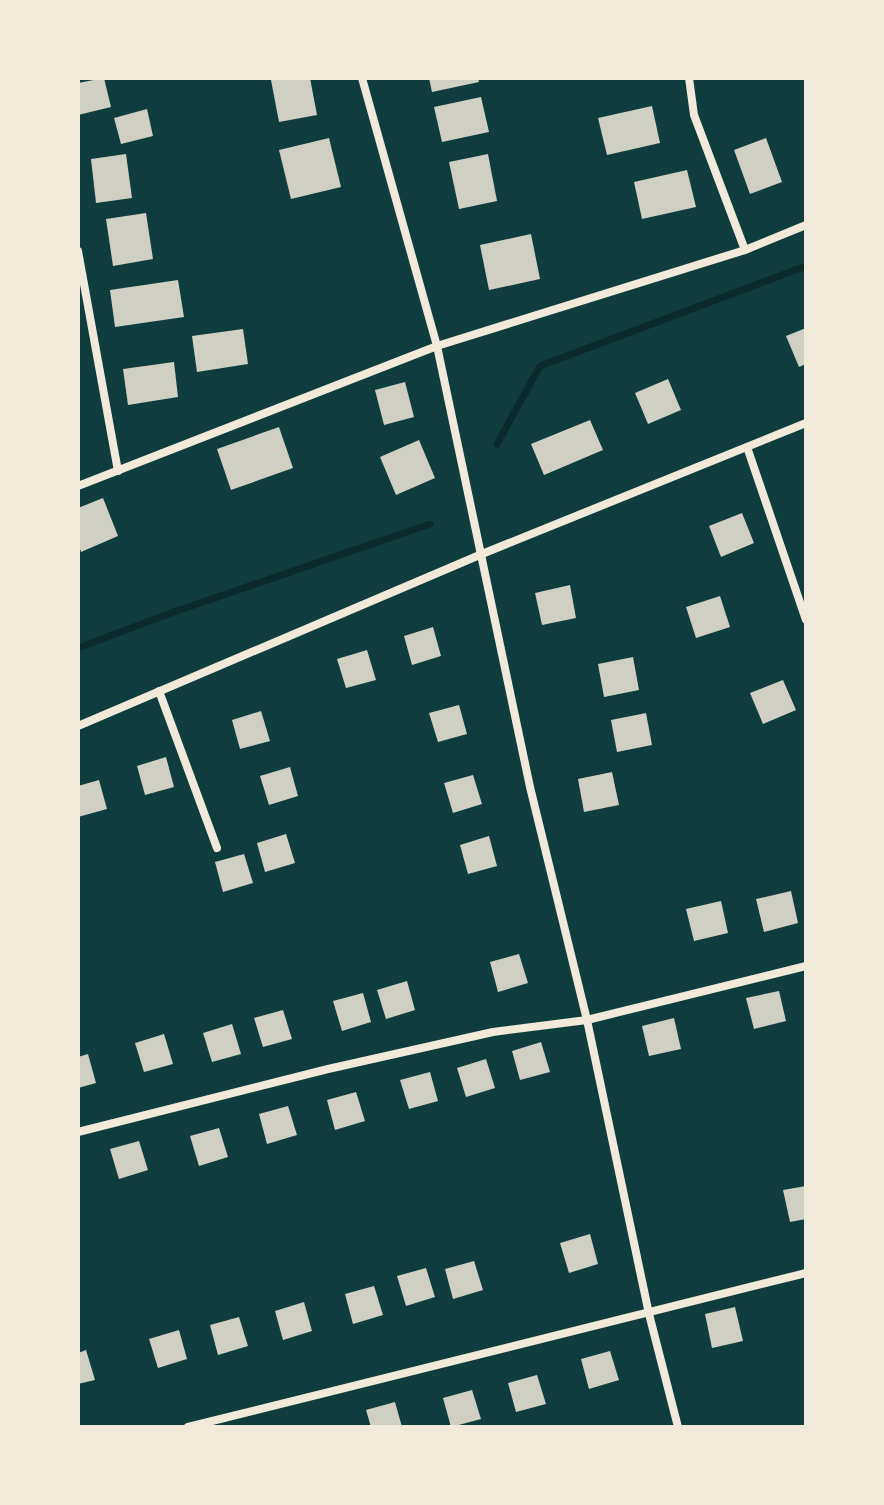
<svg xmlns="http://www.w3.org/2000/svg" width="884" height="1505" font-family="Lora,serif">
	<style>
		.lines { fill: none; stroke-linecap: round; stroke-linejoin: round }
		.stream { stroke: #0a2a2b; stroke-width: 7 }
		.building { fill: #cfcfc3 }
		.minor { stroke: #f1e9da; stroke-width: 8 }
	</style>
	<rect width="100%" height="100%" fill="#0f3d3e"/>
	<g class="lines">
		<g class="stream">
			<polyline points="497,444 540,366 806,266"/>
			<polyline points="78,648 171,613 430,524"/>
		</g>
	</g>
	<g class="building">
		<polygon points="104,78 111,107 78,115 78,83"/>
		<polygon points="282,78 310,78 317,115 279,122 271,80"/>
		<polygon points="429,78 478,78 479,82 432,92"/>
		<polygon points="481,97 489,132 442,142 434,107"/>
		<polygon points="652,106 660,143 607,155 598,118"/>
		<polygon points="147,109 153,136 121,144 114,118"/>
		<polygon points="329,138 341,187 291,199 279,150"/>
		<polygon points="766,138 782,182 750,194 734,150"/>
		<polygon points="126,154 132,198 96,203 91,159"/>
		<polygon points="488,154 497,201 459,209 449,162"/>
		<polygon points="687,170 696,207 642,219 634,182"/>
		<polygon points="146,213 153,259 113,266 106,219"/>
		<polygon points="531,234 540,279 489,290 480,245"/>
		<polygon points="178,280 184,317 115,327 110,290"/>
		<polygon points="806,328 806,364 799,367 786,336"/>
		<polygon points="243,329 248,364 197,372 192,336"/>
		<polygon points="174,362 178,397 128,405 123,369"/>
		<polygon points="668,379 681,410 648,424 635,393"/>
		<polygon points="405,382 414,417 384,425 375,390"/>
		<polygon points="590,420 603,450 544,475 531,444"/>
		<polygon points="279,427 293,468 231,490 217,449"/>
		<polygon points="419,440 435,478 396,495 380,457"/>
		<polygon points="103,498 118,536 81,552 78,543 78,508"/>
		<polygon points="742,513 754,543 721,557 709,526"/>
		<polygon points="570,585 576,618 542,625 535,593"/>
		<polygon points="720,596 730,627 696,638 686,607"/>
		<polygon points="433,627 441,656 412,665 404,636"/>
		<polygon points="367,650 376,680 346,688 337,659"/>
		<polygon points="633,657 639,690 604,697 598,664"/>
		<polygon points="783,680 796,710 763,724 750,693"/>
		<polygon points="459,705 467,734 438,742 429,713"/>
		<polygon points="261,711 270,741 240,749 232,720"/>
		<polygon points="646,713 652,745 617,752 611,720"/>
		<polygon points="166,757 174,787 145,795 137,766"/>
		<polygon points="290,767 298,796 269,805 260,776"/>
		<polygon points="612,772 619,805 584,812 578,779"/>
		<polygon points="473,775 482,804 453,813 444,783"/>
		<polygon points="99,780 107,809 78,817 78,786"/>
		<polygon points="286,834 295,863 265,872 257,843"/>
		<polygon points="489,836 497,866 468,874 460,845"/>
		<polygon points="244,854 253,883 223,892 215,862"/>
		<polygon points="791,891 798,923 764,932 756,899"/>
		<polygon points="721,901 728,933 694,941 686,909"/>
		<polygon points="519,954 528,983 498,992 490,962"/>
		<polygon points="407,981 415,1010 386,1019 377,990"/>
		<polygon points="779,991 786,1021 754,1029 746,998"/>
		<polygon points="363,993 371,1022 342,1031 333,1001"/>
		<polygon points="283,1010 292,1039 263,1047 254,1018"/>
		<polygon points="674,1018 681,1049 649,1056 642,1026"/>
		<polygon points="232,1024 241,1054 212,1062 203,1033"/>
		<polygon points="164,1034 173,1064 144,1072 135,1043"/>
		<polygon points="541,1042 550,1072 520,1080 512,1051"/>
		<polygon points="88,1054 96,1083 78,1088 78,1057"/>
		<polygon points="486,1059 495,1088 466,1097 457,1068"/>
		<polygon points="430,1072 438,1101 409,1109 400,1080"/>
		<polygon points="356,1092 365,1121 335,1130 327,1100"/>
		<polygon points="288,1106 297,1135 267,1144 259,1114"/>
		<polygon points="219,1128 228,1157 199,1166 190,1136"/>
		<polygon points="139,1141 148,1170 119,1179 110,1149"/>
		<polygon points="806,1186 806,1219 790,1222 783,1190"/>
		<polygon points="590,1234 598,1264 569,1273 560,1243"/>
		<polygon points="474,1261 483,1290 453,1299 445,1269"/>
		<polygon points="426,1268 435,1297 406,1306 397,1276"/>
		<polygon points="374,1286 383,1315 353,1324 345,1294"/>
		<polygon points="304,1302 312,1331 283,1340 275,1311"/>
		<polygon points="735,1307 743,1341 712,1348 705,1314"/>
		<polygon points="239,1317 248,1346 218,1355 210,1325"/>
		<polygon points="179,1330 187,1359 158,1368 149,1339"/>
		<polygon points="86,1350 95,1380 78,1384 78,1353"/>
		<polygon points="610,1351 619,1380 589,1389 581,1359"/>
		<polygon points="537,1375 546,1404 516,1412 508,1383"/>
		<polygon points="472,1390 481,1419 451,1427 443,1398"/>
		<polygon points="395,1402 402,1427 371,1427 366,1410"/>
	</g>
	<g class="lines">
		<g class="minor">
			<polyline points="362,78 437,346 530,787 587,1020 649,1314 678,1427"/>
			<polyline points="689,78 694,115 745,250"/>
			<polyline points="78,251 118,471"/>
			<polyline points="747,447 806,620"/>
			<polyline points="78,486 437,346 745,250 806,225"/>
			<polyline points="159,691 217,848"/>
			<polyline points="78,726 482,554 806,423"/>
			<polyline points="78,1132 328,1069 493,1032 587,1020 806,966"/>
			<polyline points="188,1427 806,1273"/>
		</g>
	</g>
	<rect width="884" height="1505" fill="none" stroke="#f1e9da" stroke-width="160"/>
</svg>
